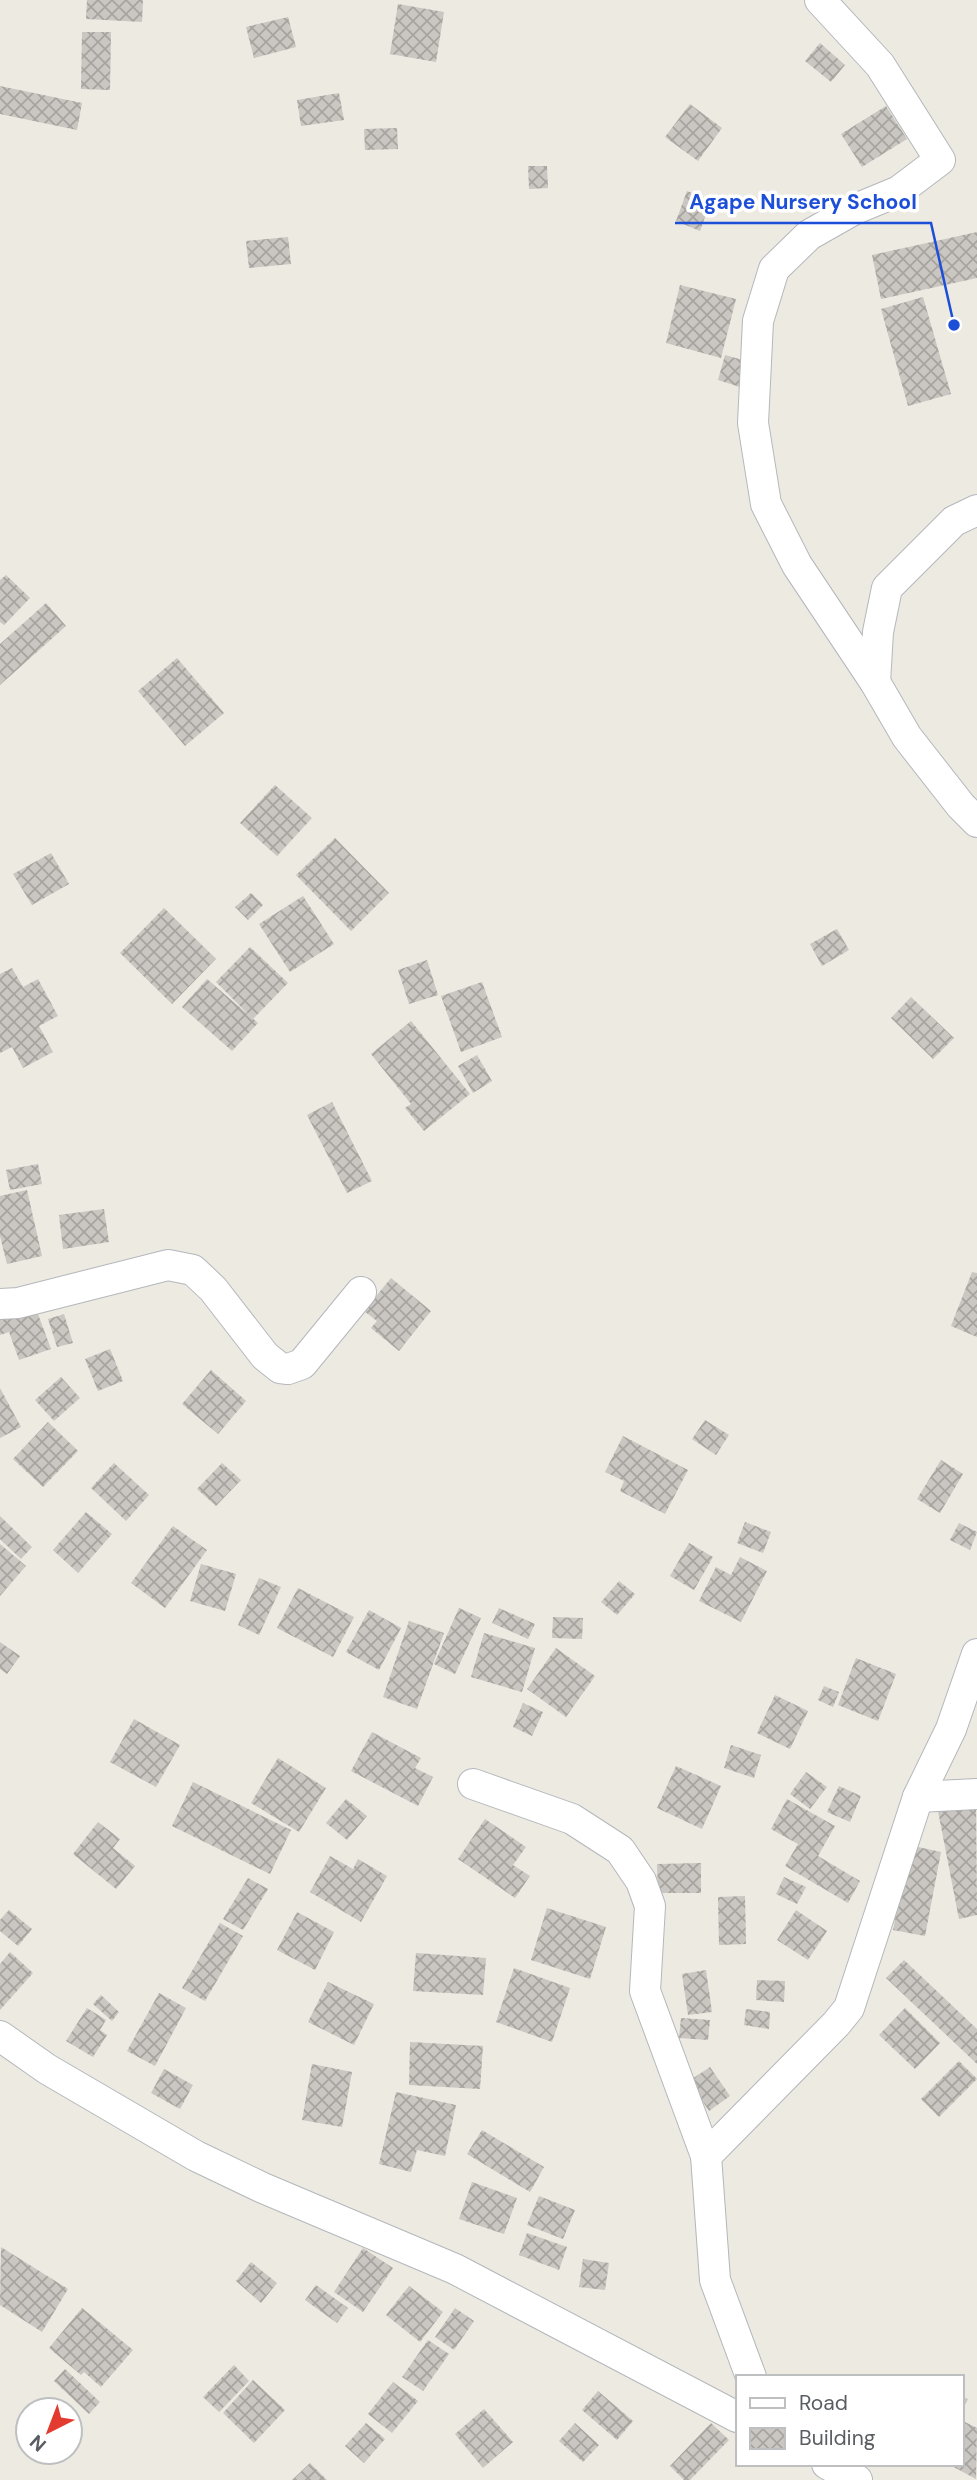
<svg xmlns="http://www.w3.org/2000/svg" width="977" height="2480" font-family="'DM Sans',sans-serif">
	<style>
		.building { fill: url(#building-cross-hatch) }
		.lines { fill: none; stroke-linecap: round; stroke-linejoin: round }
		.minor-casing { stroke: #b4b7bc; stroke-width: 32 }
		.minor { stroke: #fff; stroke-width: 30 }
		.leader { fill: none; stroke: #1d4ed8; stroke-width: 2.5 }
		.callout-dot { fill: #1d4ed8; stroke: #fff; stroke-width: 2.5 }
		.callout-label { font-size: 21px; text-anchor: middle; font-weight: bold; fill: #1d4ed8; stroke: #fff; stroke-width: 7; stroke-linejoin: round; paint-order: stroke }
	</style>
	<defs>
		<pattern id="building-cross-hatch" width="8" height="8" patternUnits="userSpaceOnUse" patternTransform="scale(1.75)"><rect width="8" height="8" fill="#cac6c1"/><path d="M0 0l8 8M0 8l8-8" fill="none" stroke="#a7a4a0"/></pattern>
	</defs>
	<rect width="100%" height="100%" fill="#eceae1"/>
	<g class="building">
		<polygon points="87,0 143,0 142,22 86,19"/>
		<polygon points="398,4 444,12 436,62 390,54"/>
		<polygon points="288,17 296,47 254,58 246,27"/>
		<polygon points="82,32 111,32 110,90 81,89"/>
		<polygon points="820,43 845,65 831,82 805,61"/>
		<polygon points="0,86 82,103 77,130 0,114"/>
		<polygon points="339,93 344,120 301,126 297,100"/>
		<polygon points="690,104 722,128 698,161 665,137"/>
		<polygon points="886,106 907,139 862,167 841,134"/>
		<polygon points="397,128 398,149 365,150 364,129"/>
		<polygon points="528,166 547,166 548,188 529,189"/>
		<polygon points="687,191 711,200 700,231 676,221"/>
		<polygon points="977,232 977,278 881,299 872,255"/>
		<polygon points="288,237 291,264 249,268 246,241"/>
		<polygon points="680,285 736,299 721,358 666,343"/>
		<polygon points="923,297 951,394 908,406 881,309"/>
		<polygon points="725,355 750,362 743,388 718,380"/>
		<polygon points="6,575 30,598 4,625 0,622 0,580"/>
		<polygon points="46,603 66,626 0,685 0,644"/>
		<polygon points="177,658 224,713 185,746 138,691"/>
		<polygon points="275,785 312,818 277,856 240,823"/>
		<polygon points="335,838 389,893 351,931 296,875"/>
		<polygon points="51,853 69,884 32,905 13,874"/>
		<polygon points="251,893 263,905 248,920 235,907"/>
		<polygon points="303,896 334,944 290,972 259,924"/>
		<polygon points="164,908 216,959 172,1004 120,953"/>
		<polygon points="837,929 849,950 822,966 810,944"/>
		<polygon points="250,947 288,983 253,1019 216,982"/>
		<polygon points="427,960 438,995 409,1004 398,970"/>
		<polygon points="12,968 23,987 38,979 58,1016 39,1026 53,1052 23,1068 12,1047 0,1053 0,974"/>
		<polygon points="207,979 258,1023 232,1051 182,1007"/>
		<polygon points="482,982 502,1037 461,1052 441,996"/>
		<polygon points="911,997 954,1038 933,1059 891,1018"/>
		<polygon points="411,1021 470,1094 424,1131 405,1108 411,1104 371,1054"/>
		<polygon points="477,1055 492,1081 473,1093 458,1066"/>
		<polygon points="332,1102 372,1181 347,1193 307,1115"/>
		<polygon points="38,1164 42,1184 10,1190 6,1170"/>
		<polygon points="27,1190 42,1256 7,1264 0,1236 0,1196"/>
		<polygon points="104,1209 109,1242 63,1249 59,1215"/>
		<polygon points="972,1272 977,1273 977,1337 951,1326"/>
		<polygon points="391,1278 431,1311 399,1351 371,1328 377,1321 364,1311"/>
		<polygon points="35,1306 51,1349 19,1360 9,1332 0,1335 0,1319"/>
		<polygon points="64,1314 73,1343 57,1347 48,1319"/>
		<polygon points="110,1349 123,1381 98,1391 85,1359"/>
		<polygon points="211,1370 246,1401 218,1434 182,1404"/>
		<polygon points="61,1377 80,1398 54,1421 35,1400"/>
		<polygon points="0,1388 21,1427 0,1438"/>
		<polygon points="705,1420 729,1435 716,1455 692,1439"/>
		<polygon points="48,1422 78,1451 43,1487 13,1459"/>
		<polygon points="623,1436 688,1470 665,1514 620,1491 624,1481 605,1472"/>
		<polygon points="941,1460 963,1474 940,1513 917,1499"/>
		<polygon points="114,1463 149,1495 126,1521 91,1488"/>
		<polygon points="222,1463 241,1480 216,1506 197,1489"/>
		<polygon points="86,1512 112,1534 78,1573 53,1550"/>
		<polygon points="0,1516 32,1547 21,1559 0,1539"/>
		<polygon points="745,1522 771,1532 763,1553 737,1543"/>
		<polygon points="959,1523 977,1532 970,1550 950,1540"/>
		<polygon points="173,1526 207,1550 165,1608 131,1583"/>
		<polygon points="689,1543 713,1557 694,1590 670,1576"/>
		<polygon points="0,1544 26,1566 0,1596"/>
		<polygon points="740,1557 767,1571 741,1622 699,1601 716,1567 731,1575"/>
		<polygon points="201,1564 236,1574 225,1611 190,1601"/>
		<polygon points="259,1578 281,1587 259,1635 238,1625"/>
		<polygon points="619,1581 635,1594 617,1615 601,1602"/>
		<polygon points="298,1588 354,1617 333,1657 277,1628"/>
		<polygon points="459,1608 481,1618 455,1674 434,1664"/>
		<polygon points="499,1608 535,1624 528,1639 492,1623"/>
		<polygon points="369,1610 401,1628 379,1670 346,1652"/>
		<polygon points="553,1617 583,1618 582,1639 552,1638"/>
		<polygon points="409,1621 444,1633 417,1709 383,1697"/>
		<polygon points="484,1633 535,1648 522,1692 471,1677"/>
		<polygon points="0,1642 20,1656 7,1674 0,1669"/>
		<polygon points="556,1648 595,1676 566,1717 527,1689"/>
		<polygon points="856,1658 896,1674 878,1721 838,1705"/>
		<polygon points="824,1686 839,1692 833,1707 818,1700"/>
		<polygon points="775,1695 808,1711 790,1749 757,1733"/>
		<polygon points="523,1703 543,1712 532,1736 513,1727"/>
		<polygon points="134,1719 180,1745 156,1787 110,1762"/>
		<polygon points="372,1732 421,1758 415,1768 433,1777 418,1806 351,1771"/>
		<polygon points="731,1745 761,1755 754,1778 724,1768"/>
		<polygon points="278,1758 326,1788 299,1832 251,1803"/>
		<polygon points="676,1766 721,1786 702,1829 657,1808"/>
		<polygon points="806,1772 827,1787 810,1809 790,1794"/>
		<polygon points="193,1782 291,1830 270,1874 172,1826"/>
		<polygon points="839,1786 861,1796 850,1822 827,1812"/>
		<polygon points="346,1799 367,1816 347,1840 326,1823"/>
		<polygon points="787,1799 835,1826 818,1856 860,1881 848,1903 785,1866 798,1844 771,1829"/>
		<polygon points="976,1804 977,1915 959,1919 938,1811"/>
		<polygon points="485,1819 526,1847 513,1865 530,1876 515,1898 458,1859"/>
		<polygon points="98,1822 120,1839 113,1848 135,1866 116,1889 73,1854"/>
		<polygon points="909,1845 941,1852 925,1936 893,1930"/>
		<polygon points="330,1856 353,1869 358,1859 387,1876 361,1922 310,1892"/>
		<polygon points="701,1863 701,1893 658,1893 657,1864"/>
		<polygon points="784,1877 806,1887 797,1904 776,1894"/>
		<polygon points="248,1878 268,1889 243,1930 223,1919"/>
		<polygon points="745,1896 746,1944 719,1945 718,1897"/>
		<polygon points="547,1908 606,1927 590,1979 531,1960"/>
		<polygon points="9,1910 32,1929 18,1946 0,1931 0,1920"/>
		<polygon points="796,1910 827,1931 808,1960 777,1940"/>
		<polygon points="297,1912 334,1932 315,1970 277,1950"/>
		<polygon points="220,1923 243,1936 205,2001 182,1988"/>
		<polygon points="10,1952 33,1973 0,2010 0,1964"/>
		<polygon points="416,1953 486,1958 483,1995 413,1991"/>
		<polygon points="904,1960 977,2029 977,2064 886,1978"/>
		<polygon points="514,1968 570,1988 552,2042 496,2022"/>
		<polygon points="706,1970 712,2012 688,2015 682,1974"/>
		<polygon points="757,1980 785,1981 784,2002 756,2000"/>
		<polygon points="328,1982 374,2004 354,2045 308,2022"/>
		<polygon points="159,1993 186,2008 155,2066 127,2051"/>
		<polygon points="101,1995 119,2012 112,2021 93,2004"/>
		<polygon points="87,2008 106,2020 100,2030 107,2035 93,2057 66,2041"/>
		<polygon points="905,2008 940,2043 915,2069 879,2035"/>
		<polygon points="746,2009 770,2012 769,2029 744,2025"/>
		<polygon points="681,2018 710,2020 708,2040 679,2038"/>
		<polygon points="410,2042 483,2046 480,2089 409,2085"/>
		<polygon points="959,2061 977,2079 939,2117 921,2099"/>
		<polygon points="312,2064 352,2072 342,2127 302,2120"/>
		<polygon points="710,2067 730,2096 709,2111 689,2081"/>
		<polygon points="164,2069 193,2085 180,2109 151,2093"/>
		<polygon points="396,2092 456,2105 445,2156 417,2150 411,2172 379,2164"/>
		<polygon points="482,2130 544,2167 530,2192 467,2154"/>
		<polygon points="472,2182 517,2198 504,2234 459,2219"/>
		<polygon points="539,2196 575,2210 563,2239 527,2225"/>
		<polygon points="527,2233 567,2247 559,2270 519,2255"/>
		<polygon points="1,2247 68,2289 42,2332 0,2305"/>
		<polygon points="363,2248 393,2268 363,2312 334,2292"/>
		<polygon points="583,2259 609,2263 605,2290 579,2287"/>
		<polygon points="251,2262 277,2283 261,2303 236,2281"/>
		<polygon points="316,2285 348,2308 337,2323 305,2300"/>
		<polygon points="409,2286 443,2312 420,2342 386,2315"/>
		<polygon points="82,2308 133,2350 101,2387 84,2372 81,2375 49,2348"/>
		<polygon points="455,2308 474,2321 454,2350 435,2337"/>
		<polygon points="428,2340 449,2354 423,2391 402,2377"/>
		<polygon points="234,2365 249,2381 219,2412 203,2397"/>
		<polygon points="65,2369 100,2402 89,2414 54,2381"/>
		<polygon points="253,2380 285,2410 254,2443 223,2413"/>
		<polygon points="393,2382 418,2401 392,2433 368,2414"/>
		<polygon points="598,2391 633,2421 617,2440 582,2410"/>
		<polygon points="961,2396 968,2399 961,2413"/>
		<polygon points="484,2409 513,2442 483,2468 455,2434"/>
		<polygon points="961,2420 977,2428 976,2479 948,2464 961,2464"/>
		<polygon points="366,2423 385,2439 364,2463 345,2446"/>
		<polygon points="575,2423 599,2445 583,2462 559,2441"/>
		<polygon points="711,2423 729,2440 690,2480 684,2480 670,2466"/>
		<polygon points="310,2463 327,2480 292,2480"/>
	</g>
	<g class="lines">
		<defs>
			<g id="minor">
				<polyline points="820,0 880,65 940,160 899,191 853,210 809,235 774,269 758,321 753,423 766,504 797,565 875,682 907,737 961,806 977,822"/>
				<polyline points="875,682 878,632 887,588 954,521 977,510"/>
				<polyline points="0,1304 18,1303 168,1265 193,1270 213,1289 265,1356 280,1368 288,1369 302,1364 361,1292"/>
				<polyline points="473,1784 572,1819 620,1850 641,1881 650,1906 645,1991 706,2156 715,2280 751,2377"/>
				<polyline points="918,1797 977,1794"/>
				<polyline points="0,2036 47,2069 196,2156 263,2188 455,2269 737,2417"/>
				<polyline points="706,2156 836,2024 849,2008 918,1797 951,1729 977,1654"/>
				<polyline points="827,2464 857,2480"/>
			</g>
		</defs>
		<use href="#minor" class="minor-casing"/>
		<use href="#minor" class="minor"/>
	</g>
	<path class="leader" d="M954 325L931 223H675"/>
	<circle class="callout-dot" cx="954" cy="325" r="7"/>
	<g class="callout-label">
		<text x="803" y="209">Agape Nursery School</text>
	</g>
	<rect x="736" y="2375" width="228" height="91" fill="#ffffff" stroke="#bdbfc0" stroke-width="2"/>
	<rect x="750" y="2398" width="35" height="10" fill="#ffffff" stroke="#bdbfc0" stroke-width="2"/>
	<text x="799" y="2410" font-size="21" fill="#5a5e62">Road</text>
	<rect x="750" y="2428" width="35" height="21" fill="url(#building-cross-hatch)" stroke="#bdbfc0" stroke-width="2"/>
	<text x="799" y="2445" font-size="21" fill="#5a5e62">Building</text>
	<g transform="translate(49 2431) rotate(222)"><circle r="33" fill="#ffffff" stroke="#bdbfc0" stroke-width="2"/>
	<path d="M0-5L12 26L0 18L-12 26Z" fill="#e43b30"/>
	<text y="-10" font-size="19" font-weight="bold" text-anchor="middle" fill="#5a5e62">N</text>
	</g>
</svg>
